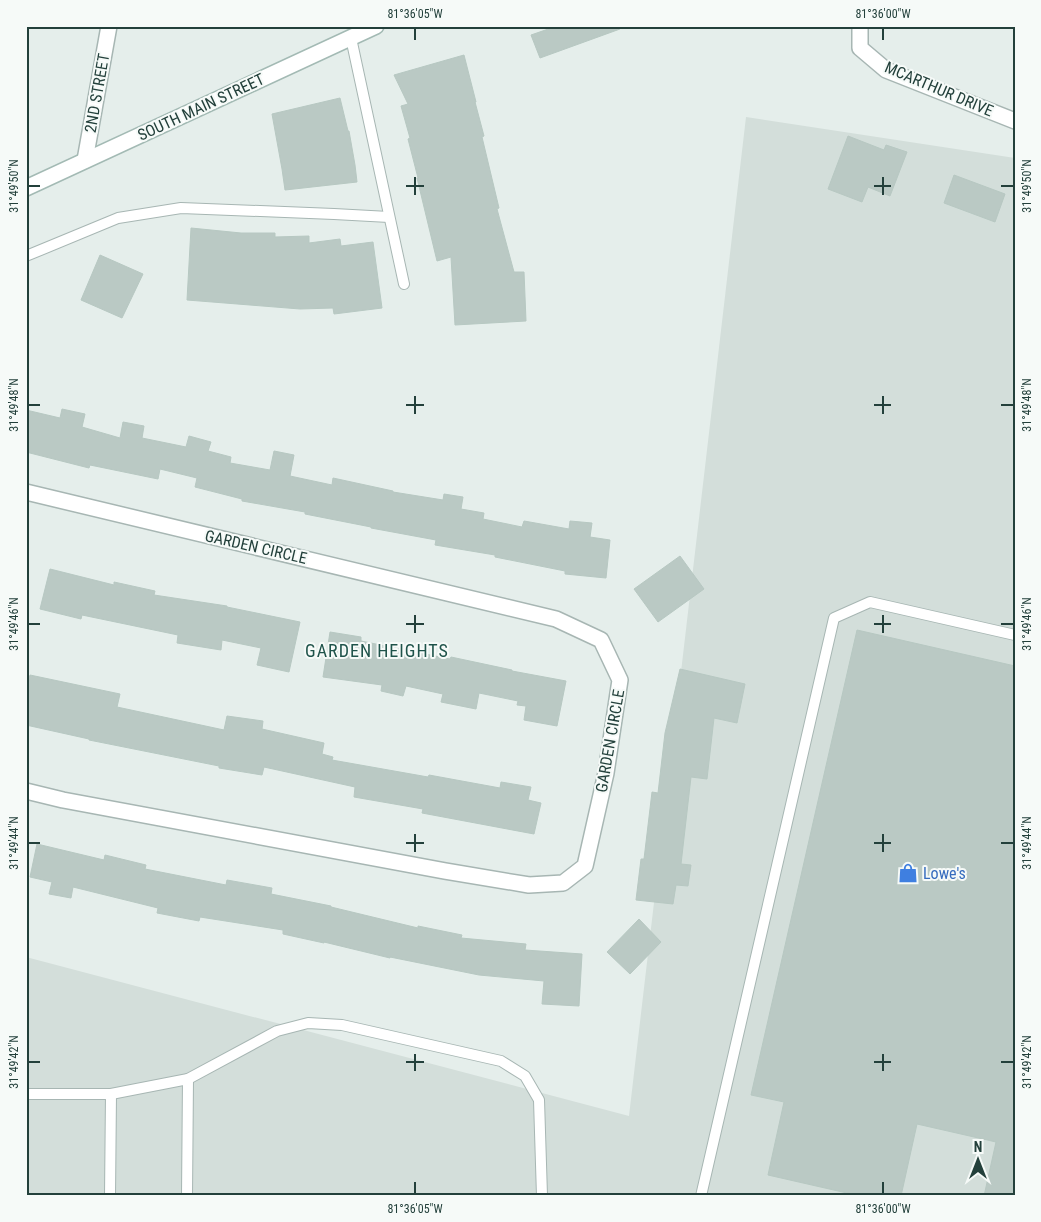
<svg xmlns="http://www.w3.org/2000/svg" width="1041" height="1222" font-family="'Roboto Condensed',sans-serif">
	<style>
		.built { fill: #d3deda }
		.building { fill: #bac9c4; stroke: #b7c8c2 }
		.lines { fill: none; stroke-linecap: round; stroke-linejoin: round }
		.lane-casing { stroke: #a7b6b3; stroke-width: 12 }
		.street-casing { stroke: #a7b6b3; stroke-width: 18 }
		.secondary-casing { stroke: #a3bab4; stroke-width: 18 }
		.lane { stroke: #fff; stroke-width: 10 }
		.street { stroke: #fff; stroke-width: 15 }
		.secondary { stroke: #fff; stroke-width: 15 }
		.ticks { fill: none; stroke: #23403b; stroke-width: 2 }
		.labels { text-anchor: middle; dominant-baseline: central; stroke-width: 4; stroke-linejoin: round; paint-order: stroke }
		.street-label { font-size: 16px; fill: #23403b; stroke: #f6faf8 }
		.shop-label { font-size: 16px; fill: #366cbe; stroke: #f6faf8; text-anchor: start }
		.neighbourhood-label { font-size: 18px; letter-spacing: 1px; fill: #1f534a; stroke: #f6faf8 }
		.neatline { fill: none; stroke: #23403b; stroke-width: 2 }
		.ticks-label { font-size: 12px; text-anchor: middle; fill: #23403b }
	</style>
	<rect width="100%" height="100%" fill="#e5eeeb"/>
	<polygon class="built" points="746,117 1015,158 1015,1196 26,1196 26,957 629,1116"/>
	<g class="building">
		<polygon points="557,26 620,26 620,29 540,58 531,35"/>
		<polygon points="464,55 476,102 475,102 484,136 482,137 499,208 497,209 514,272 524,272 526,321 455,325 451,257 437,261 417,178 418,178 408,139 410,138 401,106 408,104 394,75"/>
		<polygon points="340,98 348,131 349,131 355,165 357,182 285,190 282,169 272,114"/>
		<polygon points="848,136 884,150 886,145 907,152 890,196 868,187 862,202 828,189"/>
		<polygon points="954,175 1005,194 995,222 944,203"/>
		<polygon points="191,228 241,233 275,233 275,237 309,236 309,243 340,239 341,246 373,242 382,308 334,314 333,308 300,309 187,300"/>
		<polygon points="100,255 143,274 122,318 81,300"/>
		<polygon points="62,409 85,414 82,427 120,438 123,422 144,426 142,438 186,447 189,436 211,442 208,451 231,457 230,463 270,470 274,451 294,455 290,476 332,485 333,478 393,491 393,492 443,500 444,494 463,497 461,509 484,513 483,519 522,527 524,521 569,529 570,521 592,523 590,537 610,540 606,578 565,574 565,571 495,557 495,555 435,545 436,540 371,528 371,527 305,514 305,512 242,501 242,499 195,487 197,478 160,469 158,479 90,465 89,468 26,452 26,410 60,418"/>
		<polygon points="680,556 704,589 658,622 634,589"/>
		<polygon points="50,569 114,585 114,582 155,591 154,595 227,606 227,607 300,622 289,672 257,665 261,648 222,640 221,650 177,643 178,635 82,615 81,619 40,609"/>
		<polygon points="857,630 1015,666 1015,1196 984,1196 996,1142 917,1124 901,1196 860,1196 768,1175 784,1102 751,1095"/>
		<polygon points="330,632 361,637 361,641 450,659 451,657 512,670 512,671 566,681 557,726 524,720 526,706 517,705 518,701 479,693 476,709 441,702 443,694 406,686 403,696 381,691 382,685 323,677"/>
		<polygon points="680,669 745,684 737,723 714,718 707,779 691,777 681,864 691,865 688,886 676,885 673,904 636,900 641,859 644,859 652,792 658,793 665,733"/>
		<polygon points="30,675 120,694 117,707 224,730 227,716 263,721 262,729 324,743 322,754 333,757 332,760 428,777 429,775 500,788 501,782 531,787 528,800 541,803 534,834 422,813 423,809 354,797 355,787 264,767 262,775 219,768 219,766 89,740 89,739 26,725 26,691"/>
		<polygon points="37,844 104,860 105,855 146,865 145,869 226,885 227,880 272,888 271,894 331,906 331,907 418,928 418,926 462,935 461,938 526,944 525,950 582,954 579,1006 542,1004 544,981 479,975 390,957 390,958 324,942 324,943 283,934 283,930 200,917 199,921 157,913 158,908 73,887 71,898 49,894 52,882 30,877"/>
		<polygon points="639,919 661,942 630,974 607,952"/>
	</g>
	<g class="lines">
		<defs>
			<g id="lane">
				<polyline points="351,38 404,284"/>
				<polyline points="26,256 118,218 181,208 334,214 389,217"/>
				<polyline points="26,1094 111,1094 188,1079 277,1031 308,1023 342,1025 501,1061 525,1076 539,1100 542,1196"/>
				<polyline points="110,1196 111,1094"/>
				<polyline points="187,1196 188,1079"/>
				<polyline points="701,1196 834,618 870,602 1015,635"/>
			</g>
			<g id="street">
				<polyline points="860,26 860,48 886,70 1015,121"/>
				<polyline points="85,160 109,26"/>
				<polyline points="26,492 556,619 601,640 620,680 606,773 585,866 563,883 529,885 445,871 63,800 26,791"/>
			</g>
			<polyline id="secondary" points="26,188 376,26"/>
		</defs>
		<use href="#lane" class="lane-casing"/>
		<use href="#street" class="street-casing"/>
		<use href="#secondary" class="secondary-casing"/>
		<use href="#lane" class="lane"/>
		<use href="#street" class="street"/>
		<use href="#secondary" class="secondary"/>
	</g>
	<path class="ticks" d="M415,28v12M883,28v12M415,177v18M883,177v18M28,186h12M406,186h18M874,186h17M1001,186h13M415,396v18M883,396v18M28,405h12M406,405h18M874,405h17M1001,405h13M415,615v18M883,615v18M28,624h12M406,624h18M874,624h17M1001,624h13M415,834v18M883,834v18M28,843h12M406,843h18M874,843h17M1001,843h13M415,1054v17M883,1054v17M28,1062h12M406,1062h18M874,1062h17M1001,1062h13M415,1182v12M883,1182v12"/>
	<defs>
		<symbol id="shop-bare" viewBox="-9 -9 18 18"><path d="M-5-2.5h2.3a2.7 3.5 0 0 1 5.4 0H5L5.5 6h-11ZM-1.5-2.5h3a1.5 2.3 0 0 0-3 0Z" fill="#3f7fe0" stroke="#f6faf8" stroke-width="2.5" paint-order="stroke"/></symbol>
	</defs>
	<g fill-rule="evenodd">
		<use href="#shop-bare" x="894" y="859" width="28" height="28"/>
	</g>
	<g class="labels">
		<g class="street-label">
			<text transform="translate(939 89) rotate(23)">MCARTHUR DRIVE</text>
			<text transform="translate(97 93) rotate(-80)">2ND STREET</text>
			<text transform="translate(201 107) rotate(-25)">SOUTH MAIN STREET</text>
			<text transform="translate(256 547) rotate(13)">GARDEN CIRCLE</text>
			<text transform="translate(610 741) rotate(-80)">GARDEN CIRCLE</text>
		</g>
		<g class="shop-label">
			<text x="923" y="873">Lowe's</text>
		</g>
		<g class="neighbourhood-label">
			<text x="377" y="650">GARDEN HEIGHTS</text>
		</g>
	</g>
	<rect width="1041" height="1222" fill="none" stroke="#f6faf8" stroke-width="55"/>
	<g transform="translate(978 1160)" stroke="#f6faf8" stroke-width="4" paint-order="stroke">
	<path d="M0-4L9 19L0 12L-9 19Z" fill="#23403b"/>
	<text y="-8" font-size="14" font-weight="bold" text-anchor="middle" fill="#23403b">N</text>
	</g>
	<rect x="28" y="28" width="986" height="1166" class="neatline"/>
	<g class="ticks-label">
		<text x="415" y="18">81°36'05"W</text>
		<text x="883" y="18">81°36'00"W</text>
		<text transform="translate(14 186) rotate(-90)" y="4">31°49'50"N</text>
		<text transform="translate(1027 186) rotate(-90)" y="4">31°49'50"N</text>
		<text transform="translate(14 405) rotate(-90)" y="4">31°49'48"N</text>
		<text transform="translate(1027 405) rotate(-90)" y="4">31°49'48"N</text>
		<text transform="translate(14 624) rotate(-90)" y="4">31°49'46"N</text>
		<text transform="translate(1027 624) rotate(-90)" y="4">31°49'46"N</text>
		<text transform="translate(14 843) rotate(-90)" y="4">31°49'44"N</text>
		<text transform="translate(1027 843) rotate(-90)" y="4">31°49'44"N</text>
		<text transform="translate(14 1062) rotate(-90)" y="4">31°49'42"N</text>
		<text transform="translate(1027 1062) rotate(-90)" y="4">31°49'42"N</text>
		<text x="415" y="1213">81°36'05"W</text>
		<text x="883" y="1213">81°36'00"W</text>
	</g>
</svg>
